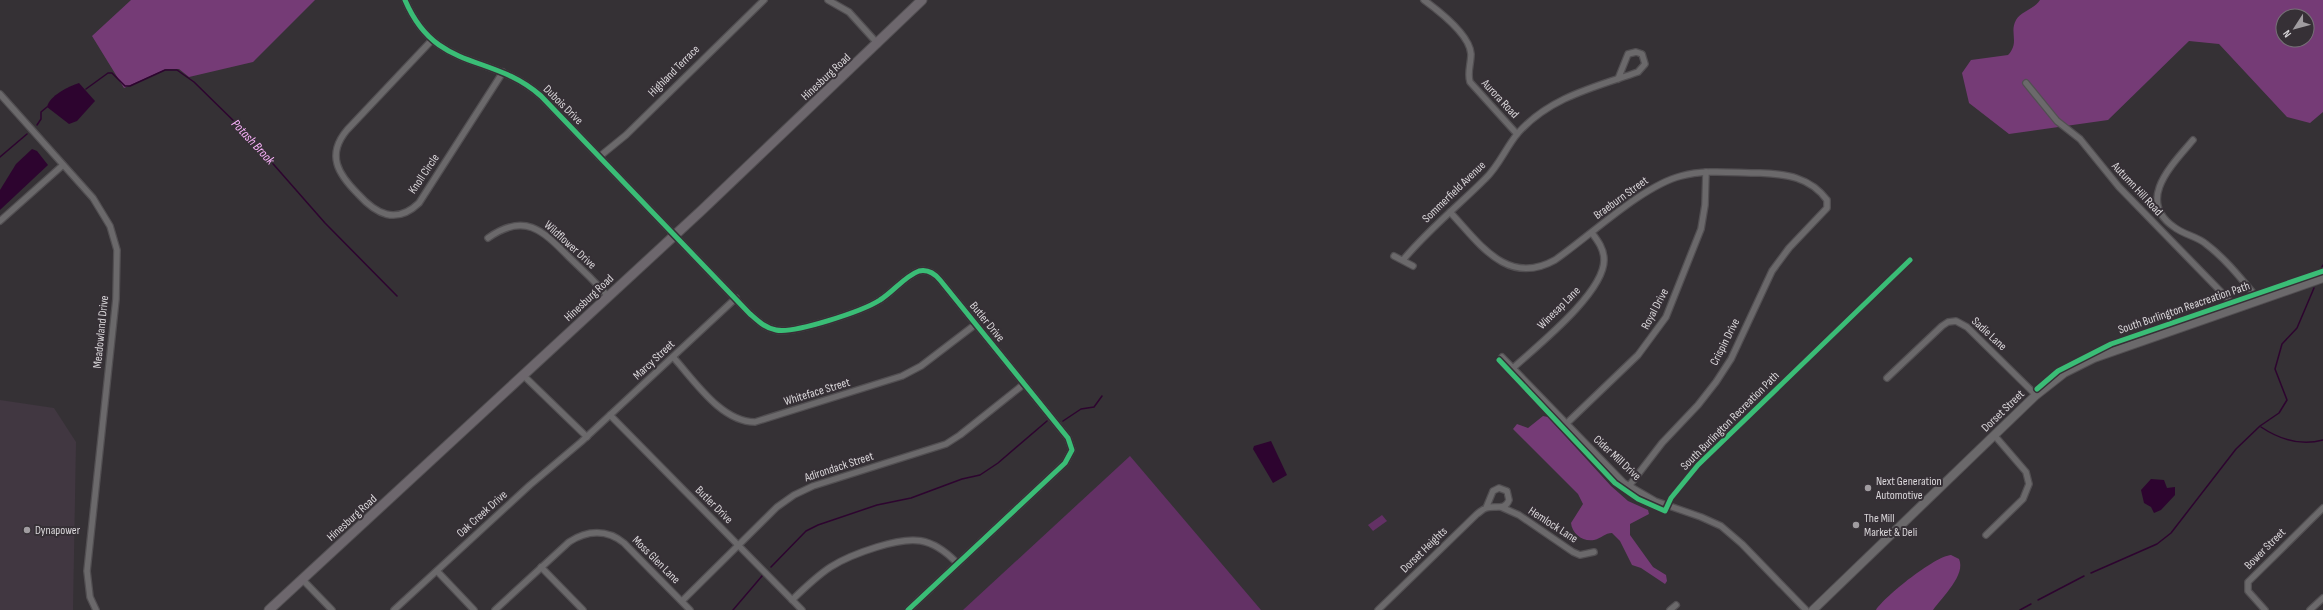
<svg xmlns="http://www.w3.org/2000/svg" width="2323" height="610" font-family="'Sofia Sans Condensed',sans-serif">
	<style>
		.built { fill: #413741 }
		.green { fill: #633165 }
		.forest { fill: #753b76; fill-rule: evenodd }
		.water { fill: #2d042f }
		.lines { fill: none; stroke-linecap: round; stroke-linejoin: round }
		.stream { stroke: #2d042f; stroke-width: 1.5 }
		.street-casing { stroke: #524f52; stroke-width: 8 }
		.secondary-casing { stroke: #524f52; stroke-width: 10 }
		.primary-casing { stroke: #524f52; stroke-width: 11 }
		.street { stroke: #6b696b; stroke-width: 5.5 }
		.secondary { stroke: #6b696b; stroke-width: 8 }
		.primary { stroke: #6d676d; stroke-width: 9 }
		.cycleway-casing { stroke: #363036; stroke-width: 8 }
		.cycleway { stroke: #3abd76; stroke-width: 5 }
		.poi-dot { fill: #a09ca0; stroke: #363036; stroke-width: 1.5 }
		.labels { text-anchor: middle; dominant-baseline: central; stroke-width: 4; stroke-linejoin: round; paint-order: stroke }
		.street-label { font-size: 12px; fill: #d9d6d9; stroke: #363036 }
		.poi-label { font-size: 12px; fill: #d9d6d9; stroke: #363036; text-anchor: start }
		.water-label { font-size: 13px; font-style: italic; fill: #fbb3fc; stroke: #363036 }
	</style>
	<rect width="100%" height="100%" fill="#353135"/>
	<polygon class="built" points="0,400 54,408 76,442 73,610 0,610"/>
	<g class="green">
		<polygon points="1130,456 1261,610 963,610"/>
		<polygon points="1382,515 1387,521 1373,531 1368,525"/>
	</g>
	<g class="forest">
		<polygon points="131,0 315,0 253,62 189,77 179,69 166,69 124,88 92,36"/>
		<path d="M2040,0h283v112l-13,11 -23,-6 -68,-73 -30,-3 -81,79 -99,14 -40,-31 -7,-30 9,-13 37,-5c12,-13 1,-22 8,-35 6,-9 18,-11 24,-20zM2283,16h24v24h-24z"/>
		<path d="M1543,416l5,1 63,69 17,15 20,9 1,4 -19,10v11l23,32 13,8 1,6 -2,3 -24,-16 -9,-3 -12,-24 -8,-8c-7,0 -10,5 -18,7 -11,2 -22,-6 -23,-17l12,-19 -5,-10 -65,-65 4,-5 11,4z"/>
		<path d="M1951,555l8,4c7,16 -16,37 -26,51h-57c9,-14 59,-54 75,-55z"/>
	</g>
	<g class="water">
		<path d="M79,83l16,18 -18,20 -8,3 -22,-17c2,-11 22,-21 32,-24z"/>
		<polygon points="32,149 37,151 48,165 0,210 0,190 16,164"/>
		<polygon points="1271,441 1287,475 1273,483 1253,449 1254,446"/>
		<polygon points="2151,479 2164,480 2167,488 2175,487 2175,495 2161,510 2154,513 2151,507 2144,503 2141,490"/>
	</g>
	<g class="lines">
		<g class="stream">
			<polyline points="86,89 108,73 112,73 125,86 130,86 165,70 177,70 194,82 246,133 325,223 397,296"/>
			<polyline points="37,125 41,119 41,112 47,107"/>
			<polyline points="0,157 27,134"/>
			<polyline points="2321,269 2323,265"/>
			<polyline points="1063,421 1081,409 1094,407 1102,396"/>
			<path d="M2261,427c18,12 40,19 62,13"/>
			<polyline points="771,567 806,531 818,525 877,505 911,498 962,479 980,475 998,463 1047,421"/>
			<polyline points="2091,573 2157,544 2171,533 2236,449 2260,426 2279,413 2287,400 2275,369 2282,344 2297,328 2314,288"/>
			<polyline points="2038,600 2084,576"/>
			<polyline points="733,610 762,576"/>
			<polyline points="2020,610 2031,604"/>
		</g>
		<defs>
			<g id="street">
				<path d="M405,0c31,73 86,52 136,96l209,218c8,7 15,14 26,16 18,4 87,-19 104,-30 13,-8 25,-24 39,-29 9,-2 16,3 21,9l128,158 4,12 -7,13 -157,147"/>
				<polyline points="828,0 849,12 878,44"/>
				<path d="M1424,0c15,11 46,35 47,54 0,10 -4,19 -1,28l47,52"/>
				<path d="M432,40l-85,90c-21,25 -9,44 11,64 18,20 38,31 61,9l84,-131"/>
				<polyline points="2026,83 2057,121 2080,139 2119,187 2230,301 2234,309"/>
				<polyline points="0,94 93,198 110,226 117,250 116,299 87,571 90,597 96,610"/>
				<path d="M2193,140c-20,24 -58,60 -19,87 10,8 23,9 32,17 20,15 37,37 53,56"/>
				<polyline points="599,157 626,135 764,0"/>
				<path d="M1450,212c29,31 57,75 105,48 35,-24 87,-74 126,-84 25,-7 53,-3 79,-3 26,1 50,4 67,27v8l-38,40 -17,23 -41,88 -15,23 -18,23 -36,38 -33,43"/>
				<polyline points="0,221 63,165"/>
				<path d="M488,238c38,-27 56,-6 83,21 13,12 25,24 37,37"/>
				<polyline points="1394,256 1413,266"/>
				<path d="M1403,260c25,-30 55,-54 82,-81 14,-13 21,-32 33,-46 32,-36 77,-46 120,-61l7,-8 -3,-10 -6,-2 -8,2 -10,25"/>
				<path d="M673,357c21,23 48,65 82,65l147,-46 19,-10 55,-42"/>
				<polyline points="1502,357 1624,483 1655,501 1701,517 1721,526 1742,544 1806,610"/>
				<path d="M1513,368c24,-22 91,-75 91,-108 0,-11 -6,-19 -12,-27"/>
				<polyline points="524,376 587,437"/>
				<polyline points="1887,378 1942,326 1948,322 1956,321 1967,327 2036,395"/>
				<polyline points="610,415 802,610"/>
				<polyline points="1566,424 1638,355 1666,317 1701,229 1705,205 1706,172"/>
				<polyline points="1501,507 1519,515 1573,552 1580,555 1594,552"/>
				<polyline points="1986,535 2023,499 2029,484 2026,472 1995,436"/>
				<polyline points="541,567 583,610"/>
				<polyline points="437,571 474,610"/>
				<polyline points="302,579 332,610"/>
				<path d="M792,600c31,-30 43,-40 85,-53 35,-11 54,-11 80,16"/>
				<polyline points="682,601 777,507 794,495 813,486 946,444 960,435 1024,384"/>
				<polyline points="394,610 530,485 581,442 736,298"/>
				<path d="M495,610l74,-68c18,-12 38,-13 55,1l66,67"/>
				<path d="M1378,610l99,-96c3,-2 6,-5 9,-6 9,-3 19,3 23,-8l-2,-9 -8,-3 -6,3 -7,17"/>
				<polyline points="1670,610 1676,605"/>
				<polyline points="2265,610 2248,591 2248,582 2323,508"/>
				<polyline points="2310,610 2323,598"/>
			</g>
			<polyline id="secondary" points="1813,610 2036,395 2064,373 2094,358 2323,278"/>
			<polyline id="primary" points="269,610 702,210 922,0"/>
		</defs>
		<use href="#street" class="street-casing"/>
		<use href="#secondary" class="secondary-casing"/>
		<use href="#primary" class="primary-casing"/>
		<use href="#street" class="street"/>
		<use href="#secondary" class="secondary"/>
		<use href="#primary" class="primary"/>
		<defs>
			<g id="cycleway">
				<path d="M405,0c31,73 86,52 136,96l209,218c8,7 15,14 26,16 18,4 87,-19 104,-30 13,-8 25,-24 39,-29 9,-2 16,3 21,9l128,158 4,12 -7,13 -157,147"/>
				<polyline points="1499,360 1615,483 1638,499 1665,511 1671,498 1698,465 1910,260"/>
				<polyline points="2037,389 2058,371 2111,344 2323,271"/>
			</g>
		</defs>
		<use href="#cycleway" class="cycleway-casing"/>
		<use href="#cycleway" class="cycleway"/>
	</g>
	<g class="poi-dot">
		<circle cx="1868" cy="488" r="4"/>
		<circle cx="1856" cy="525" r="4"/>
		<circle cx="27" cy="530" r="4"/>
	</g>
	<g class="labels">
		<g class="street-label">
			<text transform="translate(674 71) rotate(-45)">Highland Terrace</text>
			<text transform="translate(826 77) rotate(-43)">Hinesburg Road</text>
			<text transform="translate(1500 99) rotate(47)">Aurora Road</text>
			<text transform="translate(563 105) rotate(45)">Dubois Drive</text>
			<text transform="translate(424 174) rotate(-56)">Knoll Circle</text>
			<text transform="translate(2137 189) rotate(47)">Autumn Hill Road</text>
			<text transform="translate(1454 192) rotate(-44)">Sommerfield Avenue</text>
			<text transform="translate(1621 198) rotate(-36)">Braeburn Street</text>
			<text transform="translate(570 245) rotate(42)">Wildflower Drive</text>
			<text transform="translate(589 298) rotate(-43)">Hinesburg Road</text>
			<text transform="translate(1559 308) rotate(-45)">Winesap Lane</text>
			<text transform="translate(2184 308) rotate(-19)">South Burlington Reacreation Path</text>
			<text transform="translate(1655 309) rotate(-62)">Royal Drive</text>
			<text transform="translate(987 322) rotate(51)">Butler Drive</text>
			<text transform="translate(101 332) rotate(-84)">Meadowland Drive</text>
			<text transform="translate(1989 334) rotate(43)">Sadie Lane</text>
			<text transform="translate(1725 342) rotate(-63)">Crispin Drive</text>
			<text transform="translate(654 360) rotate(-43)">Marcy Street</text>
			<text transform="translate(817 392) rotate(-17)">Whiteface Street</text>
			<text transform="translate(2003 411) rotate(-44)">Dorset Street</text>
			<text transform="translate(1730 421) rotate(-45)">South Burlington Recreation Path</text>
			<text transform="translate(1617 458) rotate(43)">Cider Mill Drive</text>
			<text transform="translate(839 467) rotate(-18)">Adirondack Street</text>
			<text transform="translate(714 505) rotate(45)">Butler Drive</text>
			<text transform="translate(482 514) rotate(-42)">Oak Creek Drive</text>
			<text transform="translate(352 518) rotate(-42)">Hinesburg Road</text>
			<text transform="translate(1553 525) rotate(33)">Hemlock Lane</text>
			<text transform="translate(2265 549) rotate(-45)">Bower Street</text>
			<text transform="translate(1424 550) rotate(-44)">Dorset Heights</text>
			<text transform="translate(656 560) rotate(45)">Moss Glen Lane</text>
		</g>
		<g class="poi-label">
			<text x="1876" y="481">Next Generation<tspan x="1876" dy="14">Automotive</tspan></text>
			<text x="1864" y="518">The Mill<tspan x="1864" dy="14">Market &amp; Deli</tspan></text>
			<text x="35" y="530">Dynapower</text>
		</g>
		<g class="water-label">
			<text transform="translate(253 142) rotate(47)">Potash Brook</text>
		</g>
	</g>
	<g transform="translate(2295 28) rotate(234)"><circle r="19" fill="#363036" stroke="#777277"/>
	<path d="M0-3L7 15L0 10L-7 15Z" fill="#a09ca0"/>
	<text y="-6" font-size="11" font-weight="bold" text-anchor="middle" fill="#d9d6d9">N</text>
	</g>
</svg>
